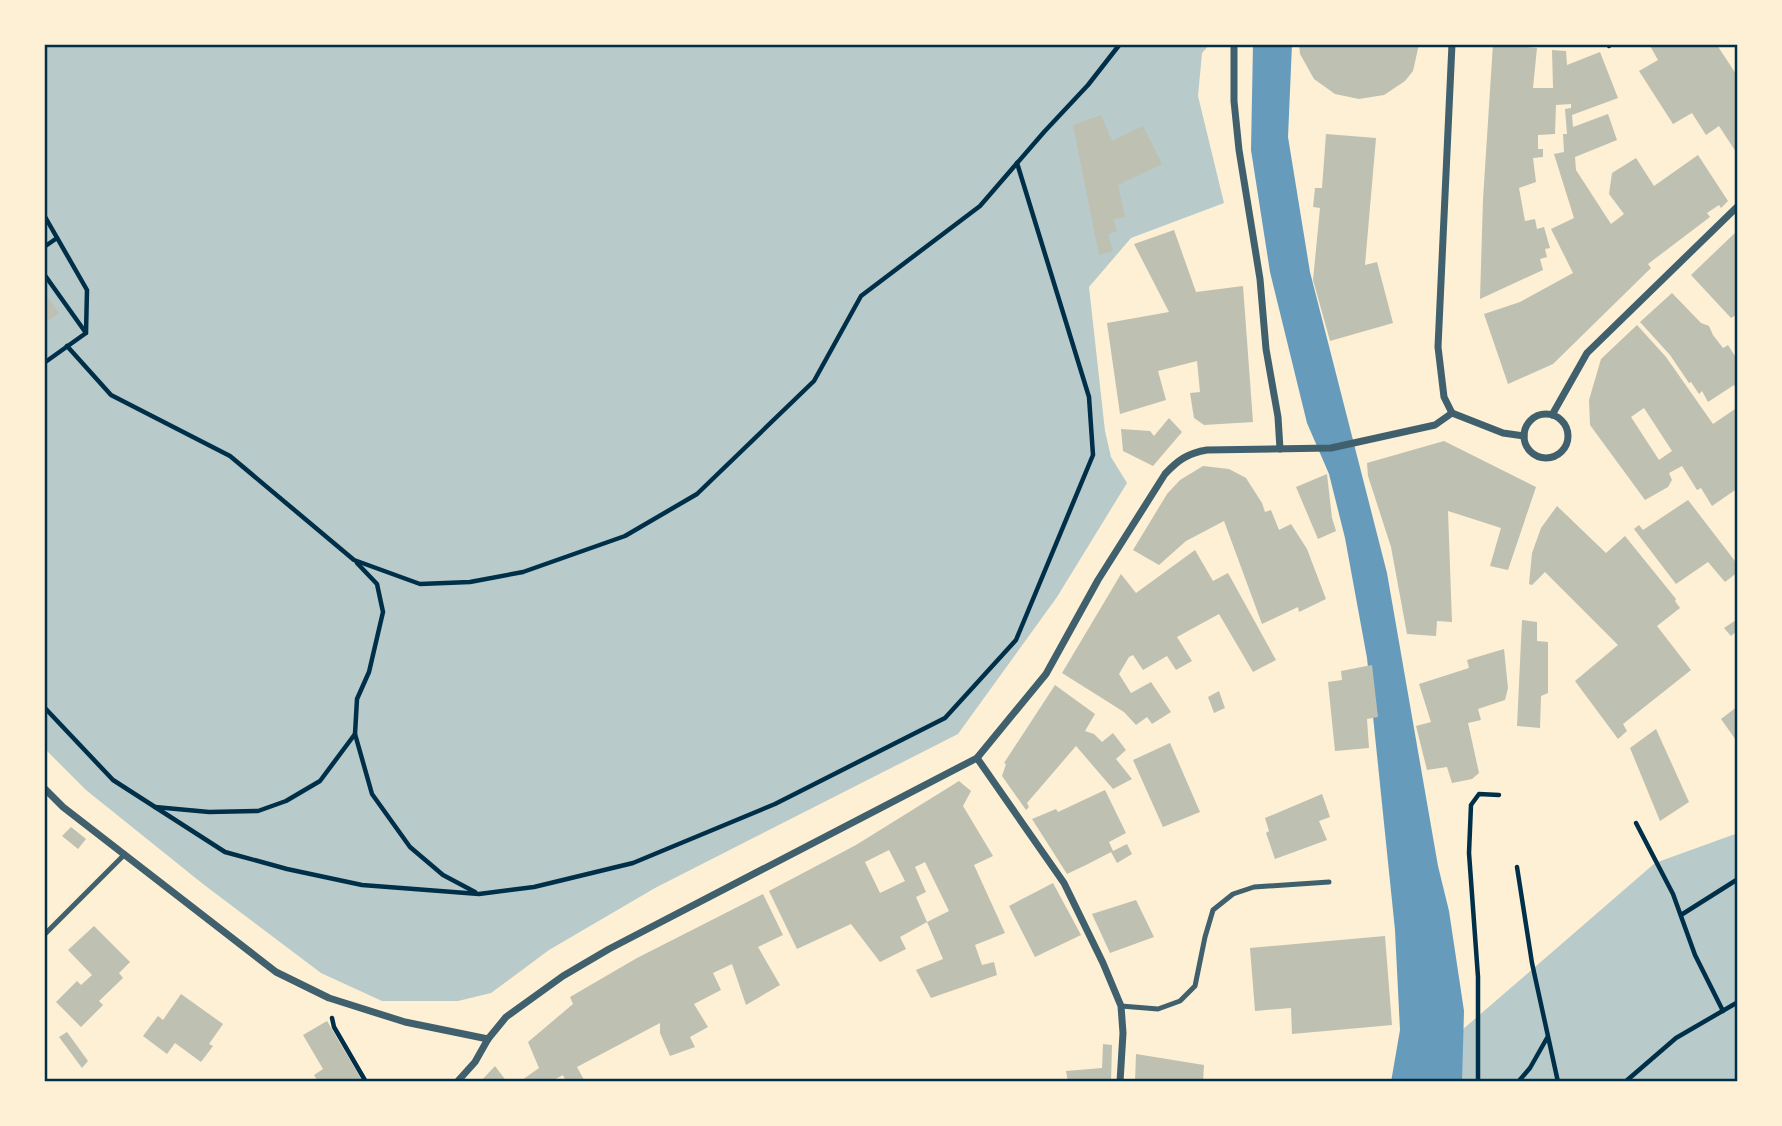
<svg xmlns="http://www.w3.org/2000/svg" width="1782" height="1126" font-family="Jost,sans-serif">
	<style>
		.green { fill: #b9caca }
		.water { fill: #669bbc }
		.building { fill: #bec0b2; fill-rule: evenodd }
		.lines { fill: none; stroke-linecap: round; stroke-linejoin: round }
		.path { stroke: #003049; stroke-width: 4.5 }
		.service { stroke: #3f606c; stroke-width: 5 }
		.minor { stroke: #3f606c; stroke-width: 7 }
		.neatline { fill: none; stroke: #003049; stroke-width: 2.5 }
	</style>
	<rect width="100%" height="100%" fill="#fdf0d5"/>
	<g class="green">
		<polygon points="44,44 1210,44 1202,53 1198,96 1224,203 1131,238 1089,287 1105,431 1111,457 1127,483 1057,597 958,734 655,888 549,950 491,993 458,1001 382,1001 321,973 203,884 86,790 44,748"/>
		<polygon points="1738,833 1738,1082 1402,1082 1655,863"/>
	</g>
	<polygon class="water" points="1253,44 1292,44 1288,137 1310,272 1387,573 1438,866 1449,911 1464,1011 1462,1082 1391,1082 1400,1030 1395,930 1367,658 1345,538 1329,474 1307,423 1270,272 1251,150"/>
	<g class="building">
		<polygon points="1299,44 1419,44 1413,71 1405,81 1384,95 1359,99 1335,94 1314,79 1300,54"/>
		<polygon points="1493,44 1537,48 1533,88 1553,88 1552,50 1566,51 1567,65 1600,52 1618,98 1572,115 1573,127 1608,114 1617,140 1575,157 1576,170 1611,224 1624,214 1609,194 1612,173 1636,158 1654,186 1698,155 1728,201 1721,208 1719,205 1707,213 1710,217 1648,264 1651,268 1553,364 1508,384 1484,314 1520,302 1573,273 1551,229 1574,218 1554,154 1564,152 1563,134 1567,134 1565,109 1571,108 1571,104 1556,105 1555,134 1538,135 1538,149 1543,149 1543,157 1533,158 1536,182 1519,188 1525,221 1535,219 1537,229 1544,227 1550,248 1545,249 1547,257 1540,259 1543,270 1480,299 1483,199"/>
		<polygon points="1649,44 1717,45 1738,77 1738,150 1736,152 1719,126 1706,135 1692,113 1673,124 1639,71 1658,60"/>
		<polygon points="1101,115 1112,141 1143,126 1162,164 1118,185 1125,217 1113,219 1117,231 1108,234 1113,251 1099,255 1073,125"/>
		<polygon points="1326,134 1376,138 1365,265 1377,262 1393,323 1330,341 1313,280 1320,208 1313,207 1315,188 1322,188"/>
		<polygon points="1174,230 1196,292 1243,286 1253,422 1204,425 1194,418 1190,393 1200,392 1197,361 1158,371 1166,400 1120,414 1107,323 1169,312 1134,244"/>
		<polygon points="1738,230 1738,314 1731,318 1691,275"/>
		<polygon points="44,292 59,313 44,323"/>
		<polygon points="1672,293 1701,323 1709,326 1713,335 1723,348 1728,345 1738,361 1738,392 1734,385 1708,402 1702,391 1699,394 1691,382 1689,383 1670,355 1640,322"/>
		<path d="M1637,325l29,32 47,67 25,-17v81l-26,18 -11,-18 -4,2 -15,-24 -13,7 3,7 -4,7 -23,13 -55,-75 -1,-25 12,-41zM1644,408l28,43 -13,9 -28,-43z"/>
		<polygon points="1169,418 1182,432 1153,466 1123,451 1121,429 1150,431 1154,436"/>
		<polygon points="1444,441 1536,487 1508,570 1490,566 1501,528 1448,511 1452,622 1437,621 1436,636 1407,634 1391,547 1368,476 1367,463"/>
		<polygon points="1203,466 1229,469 1246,478 1262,503 1265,512 1271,510 1279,530 1291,524 1307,549 1326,599 1299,612 1298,607 1262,624 1224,521 1186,541 1159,565 1133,550 1167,494 1180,480"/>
		<polygon points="1327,474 1332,518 1336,531 1318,539 1296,487"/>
		<polygon points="1688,500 1738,565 1738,572 1725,582 1708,562 1676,584 1634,529 1639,525 1643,530"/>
		<polygon points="1557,506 1606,553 1625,536 1676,599 1675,601 1680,608 1657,626 1691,670 1623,724 1627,731 1618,739 1575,681 1618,645 1545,572 1532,585 1529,584 1532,553 1541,528"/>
		<polygon points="1195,550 1213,581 1228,573 1276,660 1253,672 1219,614 1177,637 1192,661 1176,670 1167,656 1143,670 1133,655 1129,657 1119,674 1131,693 1151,682 1171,712 1152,724 1147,717 1136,725 1124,712 1062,673 1121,574 1136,593"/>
		<polygon points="1522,620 1537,622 1537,641 1548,642 1548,693 1541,696 1540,728 1517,726"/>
		<polygon points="1736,620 1738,630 1731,636 1724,628"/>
		<polygon points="1504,649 1508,688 1505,700 1478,709 1481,720 1468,723 1479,773 1472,779 1452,783 1447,767 1427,770 1416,726 1431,722 1419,684 1469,668 1467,660"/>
		<polygon points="1372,665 1378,717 1367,719 1369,748 1335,751 1328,682 1342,680 1341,671"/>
		<polygon points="1055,685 1095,714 1085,731 1094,734 1102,742 1113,733 1126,750 1116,759 1132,779 1113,789 1076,746 1027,803 1029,807 1026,810 1002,776 1006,764 1004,763"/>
		<polygon points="1219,691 1225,708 1214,713 1208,697"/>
		<polygon points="1738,706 1738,743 1721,719"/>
		<polygon points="1656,729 1689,802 1660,821 1630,748"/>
		<polygon points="1170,743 1200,812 1163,827 1133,760"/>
		<path d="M959,781l12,10 -8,15 30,50 -19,9 31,68 -30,12 7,20 12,-3 3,13 -66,23 -15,-28 27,-11 -16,-37 22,-11 -24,-49 -10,5 11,25 -10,5 11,25 -27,15 6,12 -26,13 -29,-38 -54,25 -28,-58 87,-46zM889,850l16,31 -25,12 -15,-31z"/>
		<polygon points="1105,790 1126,833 1109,842 1113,851 1127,844 1132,854 1117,863 1111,852 1113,851 1088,864 1067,874 1032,819 1056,809 1058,812"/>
		<polygon points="1322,794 1330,817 1319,821 1327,840 1275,859 1266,833 1269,831 1265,818"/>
		<polygon points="71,827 86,839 78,849 62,836"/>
		<polygon points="1053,883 1081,935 1035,957 1009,906"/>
		<polygon points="763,894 783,935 758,947 780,985 746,1005 732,964 713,973 721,990 694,1004 708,1027 690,1037 695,1047 670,1056 660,1033 660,1023 577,1067 584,1080 580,1082 566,1082 563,1075 550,1082 523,1082 522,1080 539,1068 528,1042 573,1004 570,997 637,958"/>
		<polygon points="1136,900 1154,937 1110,953 1092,914"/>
		<polygon points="94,926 130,962 119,973 123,978 99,1001 103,1005 81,1027 56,1002 77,981 81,985 92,975 68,950"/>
		<polygon points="1385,936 1392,1025 1292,1034 1291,1008 1255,1011 1250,948"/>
		<polygon points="181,994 223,1024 209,1044 213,1046 201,1062 175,1043 167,1054 143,1036 158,1016 163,1020"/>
		<polygon points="327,1021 363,1082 318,1082 314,1075 323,1069 303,1035"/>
		<polygon points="67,1032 88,1061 82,1068 59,1037"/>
		<polygon points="1103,1044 1112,1045 1111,1082 1068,1082 1066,1071 1102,1068"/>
		<polygon points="1136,1054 1204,1065 1203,1082 1135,1082"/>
		<polygon points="495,1066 507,1082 480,1082"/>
	</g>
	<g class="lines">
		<g class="path">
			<polyline points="1609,46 1612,44"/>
			<polyline points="44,215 87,290 86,333"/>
			<polyline points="44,247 57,238"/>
			<polyline points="44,274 86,333 44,363"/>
			<polyline points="67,346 111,395 230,456 354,560 420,584 470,582 523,572 625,536 697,494 814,381 861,296 980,206 1044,132 1088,85 1120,44"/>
			<polyline points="44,707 113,780 225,852 287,869 362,885 479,894 534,887 633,863 775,804 945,718 1016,640 1093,455 1089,397 1017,163"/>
			<polyline points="355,734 372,794 410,847 443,875 475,892"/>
			<polyline points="155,807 209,812 258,811 286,801 320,781 355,734 357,699 369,672 383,612 377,584 357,563"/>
			<polyline points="1636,823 1673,894 1695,955 1723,1011"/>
			<polyline points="1517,867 1532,963 1558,1082"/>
			<polyline points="1681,915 1738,879"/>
			<polyline points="332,1018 334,1027 366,1082"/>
			<polyline points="1478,1082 1478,977 1469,853 1471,805 1479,794 1499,795"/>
			<polyline points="1518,1082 1530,1068 1547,1038"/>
			<polyline points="1625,1082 1676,1038 1738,1002"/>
		</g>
		<g class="service">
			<polyline points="44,935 125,854"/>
			<polyline points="1121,1006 1158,1009 1180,1001 1195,986 1205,937 1213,910 1233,894 1254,887 1329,882"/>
		</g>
		<g class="minor">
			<polyline points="1234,44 1234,101 1239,150 1260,279 1266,349 1278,417 1280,449"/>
			<polyline points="1452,44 1438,347 1444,397 1452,413"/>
			<polyline points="1452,413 1503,433 1524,436"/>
			<circle cx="1546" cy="436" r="22"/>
			<polyline points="1552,415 1587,353 1738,206"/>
			<polyline points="977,758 1064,883 1103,963 1121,1006 1123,1033 1120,1082"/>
			<polyline points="44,788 63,807 276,972 329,998 405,1022 488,1039"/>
			<path d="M457,1082l18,-20 13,-23 18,-22 57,-41 46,-27 368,-191 69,-84 52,-94 67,-106c13,-14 23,-21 42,-24l124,-2 104,-23 17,-12"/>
		</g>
	</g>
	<rect width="1782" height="1126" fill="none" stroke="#fdf0d5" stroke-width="91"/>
	<rect x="46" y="46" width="1690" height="1034" class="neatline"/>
</svg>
